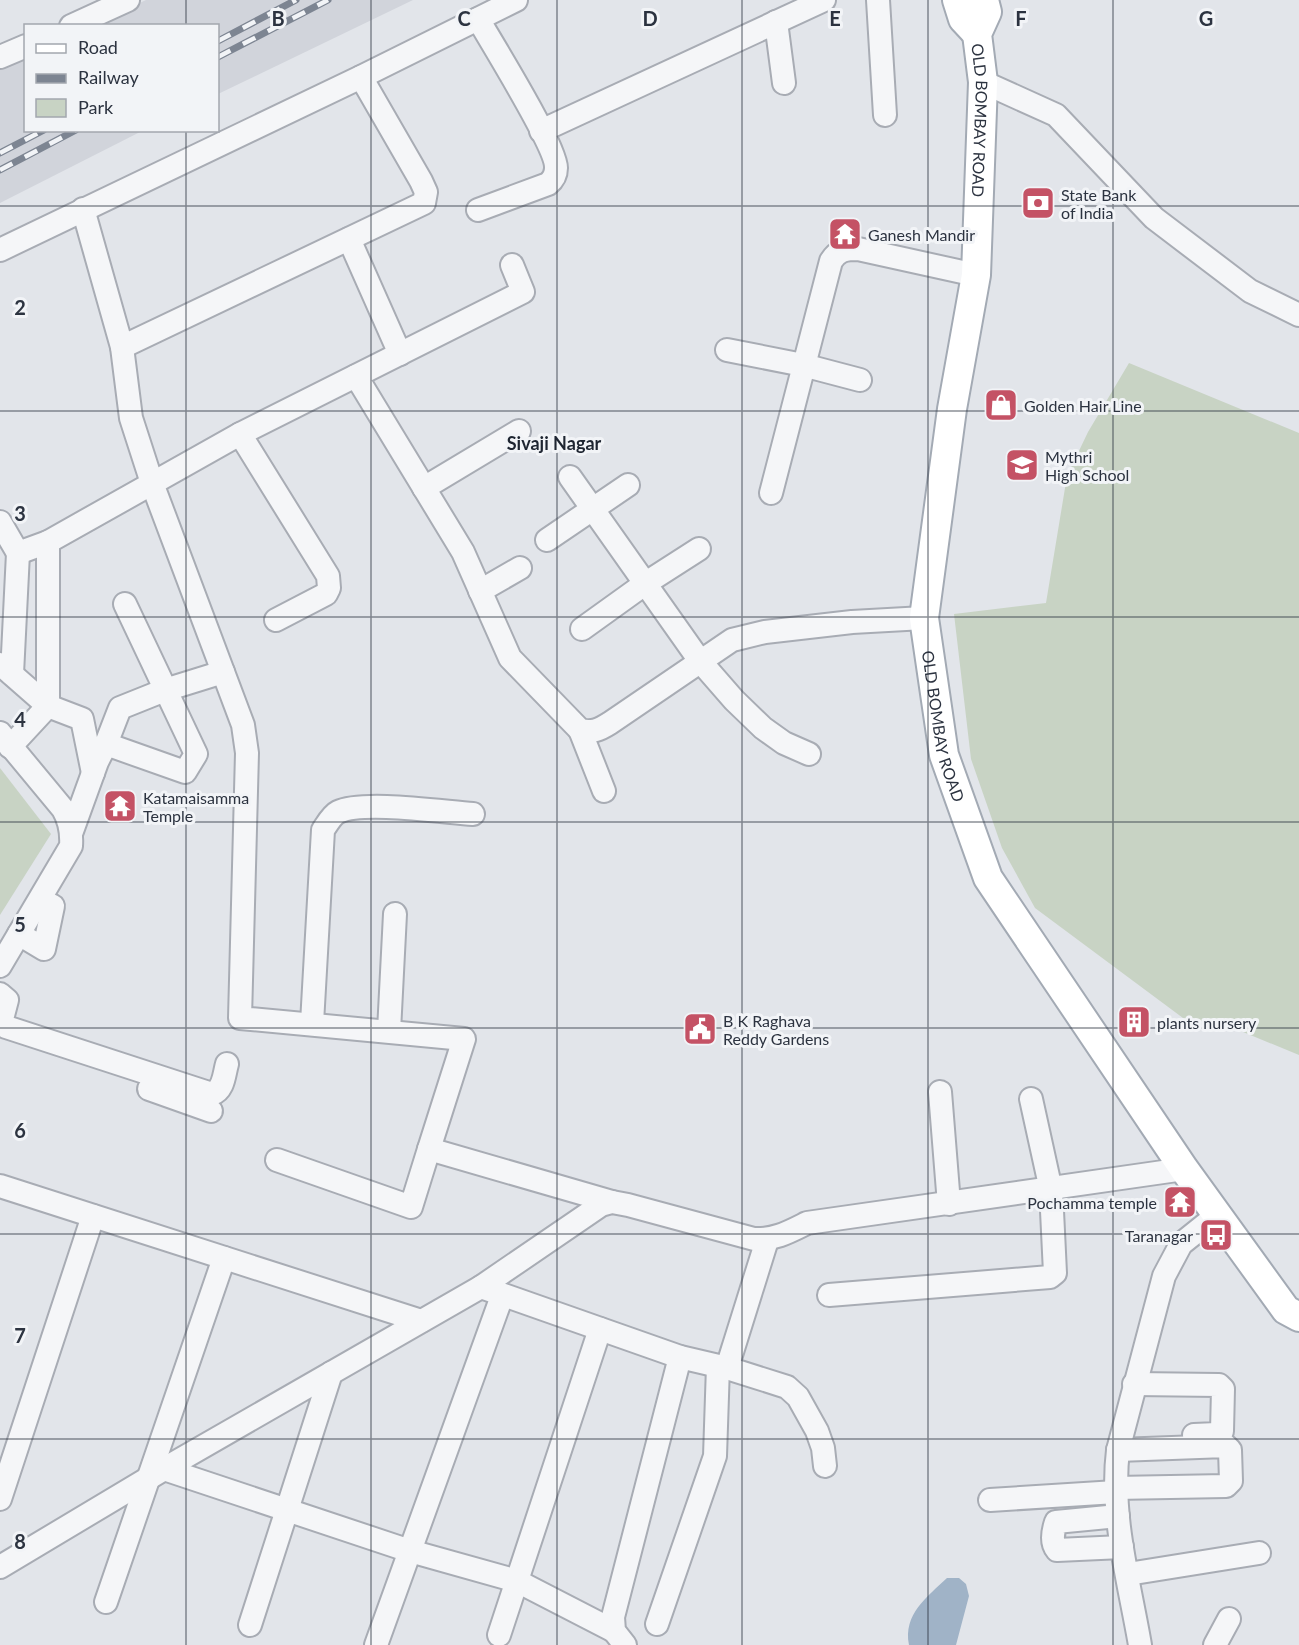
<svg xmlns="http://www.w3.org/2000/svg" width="1299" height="1645" font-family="Lato,sans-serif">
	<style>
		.built { fill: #d1d4db }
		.green { fill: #c8d3c4 }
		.water { fill: #a0b3c7 }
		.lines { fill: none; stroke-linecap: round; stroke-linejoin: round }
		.minor-casing { stroke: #a8acb4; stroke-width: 26 }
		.major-casing { stroke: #a3aab4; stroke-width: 32 }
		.minor { stroke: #f5f6f8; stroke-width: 22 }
		.major { stroke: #fff; stroke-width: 28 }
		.rail-casing { stroke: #7d8592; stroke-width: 7 }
		.rail { stroke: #f2f4f7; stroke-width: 4.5; stroke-dasharray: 14; stroke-linecap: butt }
		.grid { fill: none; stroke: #2c3340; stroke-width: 1.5; stroke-opacity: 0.55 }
		.labels { text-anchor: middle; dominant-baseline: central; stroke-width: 6; stroke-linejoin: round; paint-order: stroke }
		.street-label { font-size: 16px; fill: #2c3340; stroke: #f2f4f7 }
		.poi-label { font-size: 16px; fill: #2c3340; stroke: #f2f4f7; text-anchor: start }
		.neighbourhood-label { font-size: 18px; font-weight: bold; fill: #1e2531; stroke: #f2f4f7 }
		.grid-label { font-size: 20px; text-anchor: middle; font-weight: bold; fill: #2c3340; stroke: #f2f4f7; stroke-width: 6; stroke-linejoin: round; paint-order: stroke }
	</style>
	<rect width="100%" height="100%" fill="#e2e5ea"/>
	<g class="built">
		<polygon points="146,0 413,0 218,94 218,26 91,26"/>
		<polygon points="25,56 26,130 142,131 0,203 0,67"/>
	</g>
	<g class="green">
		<polygon points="1129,363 1299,433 1299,1055 1231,1027 1183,1018 1035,908 1002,848 971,759 954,614 1046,603 1067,476 1088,432"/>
		<polygon points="0,768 51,834 0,915"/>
	</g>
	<path class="water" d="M947,1578h12l7,6 3,12 -13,49h-47c-6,-31 18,-48 38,-67z"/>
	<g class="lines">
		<defs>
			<g id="minor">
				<polyline points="878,0 885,115"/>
				<path d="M478,19c14,24 79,129 78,149 0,7 -3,12 -8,16l-70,26"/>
				<polyline points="776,22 784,83"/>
				<polyline points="71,26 128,0"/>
				<polyline points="0,57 26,46"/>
				<polyline points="983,82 1056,115 1154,218 1250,291 1299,315"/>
				<polyline points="541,131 824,0"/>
				<polyline points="83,209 122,347 131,418 152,483 243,725 247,753 240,1018 464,1039 429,1149 612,1202"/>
				<polyline points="349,239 400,354"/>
				<polyline points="0,250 361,77 516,0"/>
				<polyline points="122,347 424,203 426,192 421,181 361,77"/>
				<polyline points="727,350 803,365 860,380"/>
				<path d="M356,376l107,176 47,106 70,72c12,3 19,0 30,-7l122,-83 33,-8 87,-10 72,-4"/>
				<polyline points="240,434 328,576 329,588 326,594 276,620"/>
				<polyline points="570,477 700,661 734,700 763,728 784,743 809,754"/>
				<polyline points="424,488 519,431"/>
				<path d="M771,493l60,-232c7,-11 14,-12 27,-12l118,26"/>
				<polyline points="0,522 18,553 48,542 240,434 523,292 512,265"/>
				<polyline points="547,540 628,485"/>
				<polyline points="480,591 520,568"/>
				<polyline points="582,629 646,583 699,549"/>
				<polyline points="0,664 48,706 82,719 93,773"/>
				<polyline points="12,674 18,553"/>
				<polyline points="580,730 604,791"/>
				<path d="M0,733l63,76c7,12 9,23 8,37l-71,120"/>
				<polyline points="106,744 120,708 165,690 223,672"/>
				<polyline points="10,747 48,706 48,542"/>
				<polyline points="72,831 97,762 106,744 185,772 196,754 125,604"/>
				<polyline points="19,934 44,949 53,906 40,900"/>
				<path d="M0,994l7,6 -6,23 5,4 206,67c12,-4 12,-20 15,-30"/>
				<path d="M312,1023l11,-193c4,-6 9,-15 15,-18 25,-12 105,0 135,2"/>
				<polyline points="389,1031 395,914"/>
				<polyline points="149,1089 211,1111"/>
				<polyline points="940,1092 949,1204"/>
				<polyline points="277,1160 411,1207 429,1149"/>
				<polyline points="0,1186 421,1321"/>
				<polyline points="481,1287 680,1357 727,1368 787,1387 798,1397 817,1431 823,1448 825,1466"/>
				<polyline points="829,1295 1050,1277 1055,1273 1051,1190 1031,1099"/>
				<polyline points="727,1368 767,1240"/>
				<polyline points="1134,1384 1219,1385 1223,1389 1222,1431 1217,1434 1194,1435"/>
				<polyline points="164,1469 410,1551 517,1581 614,1631"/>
				<polyline points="1115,1488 1226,1486 1231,1481 1230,1450 1226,1446 1118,1450"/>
				<polyline points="0,1499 93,1216"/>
				<polyline points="990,1500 1116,1492"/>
				<path d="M1118,1516l-62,6c-3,9 -5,21 1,28l65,-3"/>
				<path d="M0,1567l164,-98 317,-182 120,-82 11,-3 16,3 126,34c21,1 35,-7 53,-16l377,-54"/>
				<polyline points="1128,1574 1259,1553"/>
				<polyline points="106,1602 224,1258"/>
				<polyline points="657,1624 715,1456 718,1366"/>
				<polyline points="250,1625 331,1373"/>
				<polyline points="499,1635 600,1329"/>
				<polyline points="376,1645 502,1296"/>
				<polyline points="625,1645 614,1631 613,1617 680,1357"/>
				<path d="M1140,1645c-11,-64 -30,-130 -22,-195l46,-174 17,-32 35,-28"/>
				<polyline points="1215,1645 1229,1619"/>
			</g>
			<g id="major">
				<polyline points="957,0 963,19 977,34"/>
				<path id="s1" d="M984,0l3,12 -10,22 6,48 -7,193 -24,134 -28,209 20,137 44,123 196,291 102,141 13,7"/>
			</g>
		</defs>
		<use href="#minor" class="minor-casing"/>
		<use href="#major" class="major-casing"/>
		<use href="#minor" class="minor"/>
		<use href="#major" class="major"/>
		<defs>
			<g id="rail">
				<polyline points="218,41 296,0"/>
				<polyline points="218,57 328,0"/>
				<polyline points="0,153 44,130"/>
				<polyline points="0,170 76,130"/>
			</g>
		</defs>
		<use href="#rail" class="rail-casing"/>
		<use href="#rail" class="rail"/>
	</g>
	<path class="grid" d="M186,0v26M371,0v1645M557,0v1645M742,0v1645M928,0v1645M1113,0v1645M186,130v1515M0,206h1299M0,411h1299M0,617h1299M0,822h1299M0,1028h1299M0,1234h1299M0,1439h1299"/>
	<defs>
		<symbol id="bank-square" viewBox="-11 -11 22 22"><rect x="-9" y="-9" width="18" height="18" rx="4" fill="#c45265" stroke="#f2f4f7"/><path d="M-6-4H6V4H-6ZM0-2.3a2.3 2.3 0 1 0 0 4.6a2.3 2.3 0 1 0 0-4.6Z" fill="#fff"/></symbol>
		<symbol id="temple-square" viewBox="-11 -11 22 22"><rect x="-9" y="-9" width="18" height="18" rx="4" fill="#c45265" stroke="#f2f4f7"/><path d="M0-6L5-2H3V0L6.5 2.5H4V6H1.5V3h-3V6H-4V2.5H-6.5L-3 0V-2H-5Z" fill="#fff"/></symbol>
		<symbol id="shop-square" viewBox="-11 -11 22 22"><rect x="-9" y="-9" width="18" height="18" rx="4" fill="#c45265" stroke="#f2f4f7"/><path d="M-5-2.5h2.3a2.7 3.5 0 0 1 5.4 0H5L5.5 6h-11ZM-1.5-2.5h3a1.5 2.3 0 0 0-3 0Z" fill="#fff"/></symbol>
		<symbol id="school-square" viewBox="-11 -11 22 22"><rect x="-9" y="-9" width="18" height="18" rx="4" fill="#c45265" stroke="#f2f4f7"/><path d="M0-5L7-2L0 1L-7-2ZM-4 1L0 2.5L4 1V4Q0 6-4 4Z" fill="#fff"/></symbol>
		<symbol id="building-square" viewBox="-11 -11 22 22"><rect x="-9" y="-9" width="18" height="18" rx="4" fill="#c45265" stroke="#f2f4f7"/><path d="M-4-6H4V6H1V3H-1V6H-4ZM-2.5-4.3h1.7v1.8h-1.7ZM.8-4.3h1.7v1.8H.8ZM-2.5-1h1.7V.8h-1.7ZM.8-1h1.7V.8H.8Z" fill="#fff"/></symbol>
		<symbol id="civic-square" viewBox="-11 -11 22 22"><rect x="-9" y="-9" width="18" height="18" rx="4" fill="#c45265" stroke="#f2f4f7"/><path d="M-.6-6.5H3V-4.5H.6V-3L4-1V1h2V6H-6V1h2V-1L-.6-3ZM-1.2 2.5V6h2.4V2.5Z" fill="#fff"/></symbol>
		<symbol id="bus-square" viewBox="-11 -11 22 22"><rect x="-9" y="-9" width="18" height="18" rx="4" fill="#c45265" stroke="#f2f4f7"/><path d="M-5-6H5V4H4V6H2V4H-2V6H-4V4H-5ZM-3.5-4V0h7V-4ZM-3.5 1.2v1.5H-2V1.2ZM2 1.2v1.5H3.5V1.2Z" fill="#fff"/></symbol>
	</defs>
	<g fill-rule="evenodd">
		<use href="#bank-square" x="1019" y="184" width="38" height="38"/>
		<use href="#temple-square" x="826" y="215" width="38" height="38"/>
		<use href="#shop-square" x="982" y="386" width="38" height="38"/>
		<use href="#school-square" x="1003" y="446" width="38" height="38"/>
		<use href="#temple-square" x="101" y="787" width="38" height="38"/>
		<use href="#building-square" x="1115" y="1003" width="38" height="38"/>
		<use href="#civic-square" x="681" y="1010" width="38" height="38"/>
		<use href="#temple-square" x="1161" y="1183" width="38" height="38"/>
		<use href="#bus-square" x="1197" y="1216" width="38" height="38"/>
	</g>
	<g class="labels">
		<g class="street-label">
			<text stroke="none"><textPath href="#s1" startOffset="123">OLD BOMBAY ROAD</textPath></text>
			<text stroke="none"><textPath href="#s1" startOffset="735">OLD BOMBAY ROAD</textPath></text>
		</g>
		<g class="poi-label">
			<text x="1061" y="194">State Bank<tspan x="1061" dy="18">of India</tspan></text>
			<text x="868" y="234">Ganesh Mandir</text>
			<text x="1024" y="405">Golden Hair Line</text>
			<text x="1045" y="456">Mythri<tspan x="1045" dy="18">High School</tspan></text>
			<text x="143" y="797">Katamaisamma<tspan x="143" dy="18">Temple</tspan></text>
			<text x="723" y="1020">B K Raghava<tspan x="723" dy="18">Reddy Gardens</tspan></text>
			<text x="1157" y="1022">plants nursery</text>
			<text x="1157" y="1202" text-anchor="end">Pochamma temple</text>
			<text x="1193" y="1235" text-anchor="end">Taranagar</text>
		</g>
		<g class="neighbourhood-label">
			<text x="554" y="443">Sivaji Nagar</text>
		</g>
	</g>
	<g class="grid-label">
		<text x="278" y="26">B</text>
		<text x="464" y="26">C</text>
		<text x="650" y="26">D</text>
		<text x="835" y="26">E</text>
		<text x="1021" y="26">F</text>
		<text x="1206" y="26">G</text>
		<text x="20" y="315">2</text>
		<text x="20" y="521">3</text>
		<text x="20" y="727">4</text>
		<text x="20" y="932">5</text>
		<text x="20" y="1138">6</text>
		<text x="20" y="1343">7</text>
		<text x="20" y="1549">8</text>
	</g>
	<rect x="24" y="24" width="195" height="108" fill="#f2f4f7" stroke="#a3a7ae" stroke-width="1.5"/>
	<rect x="36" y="44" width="30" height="9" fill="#ffffff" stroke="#a3a7ae" stroke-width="1.5"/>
	<text x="78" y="54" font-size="18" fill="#2c3340">Road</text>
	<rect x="36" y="74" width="30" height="9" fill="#7d8592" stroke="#a3a7ae" stroke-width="1.5"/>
	<text x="78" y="84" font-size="18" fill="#2c3340">Railway</text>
	<rect x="36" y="99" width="30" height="18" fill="#c8d3c4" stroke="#a3a7ae" stroke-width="1.5"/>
	<text x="78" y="114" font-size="18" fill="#2c3340">Park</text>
</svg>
